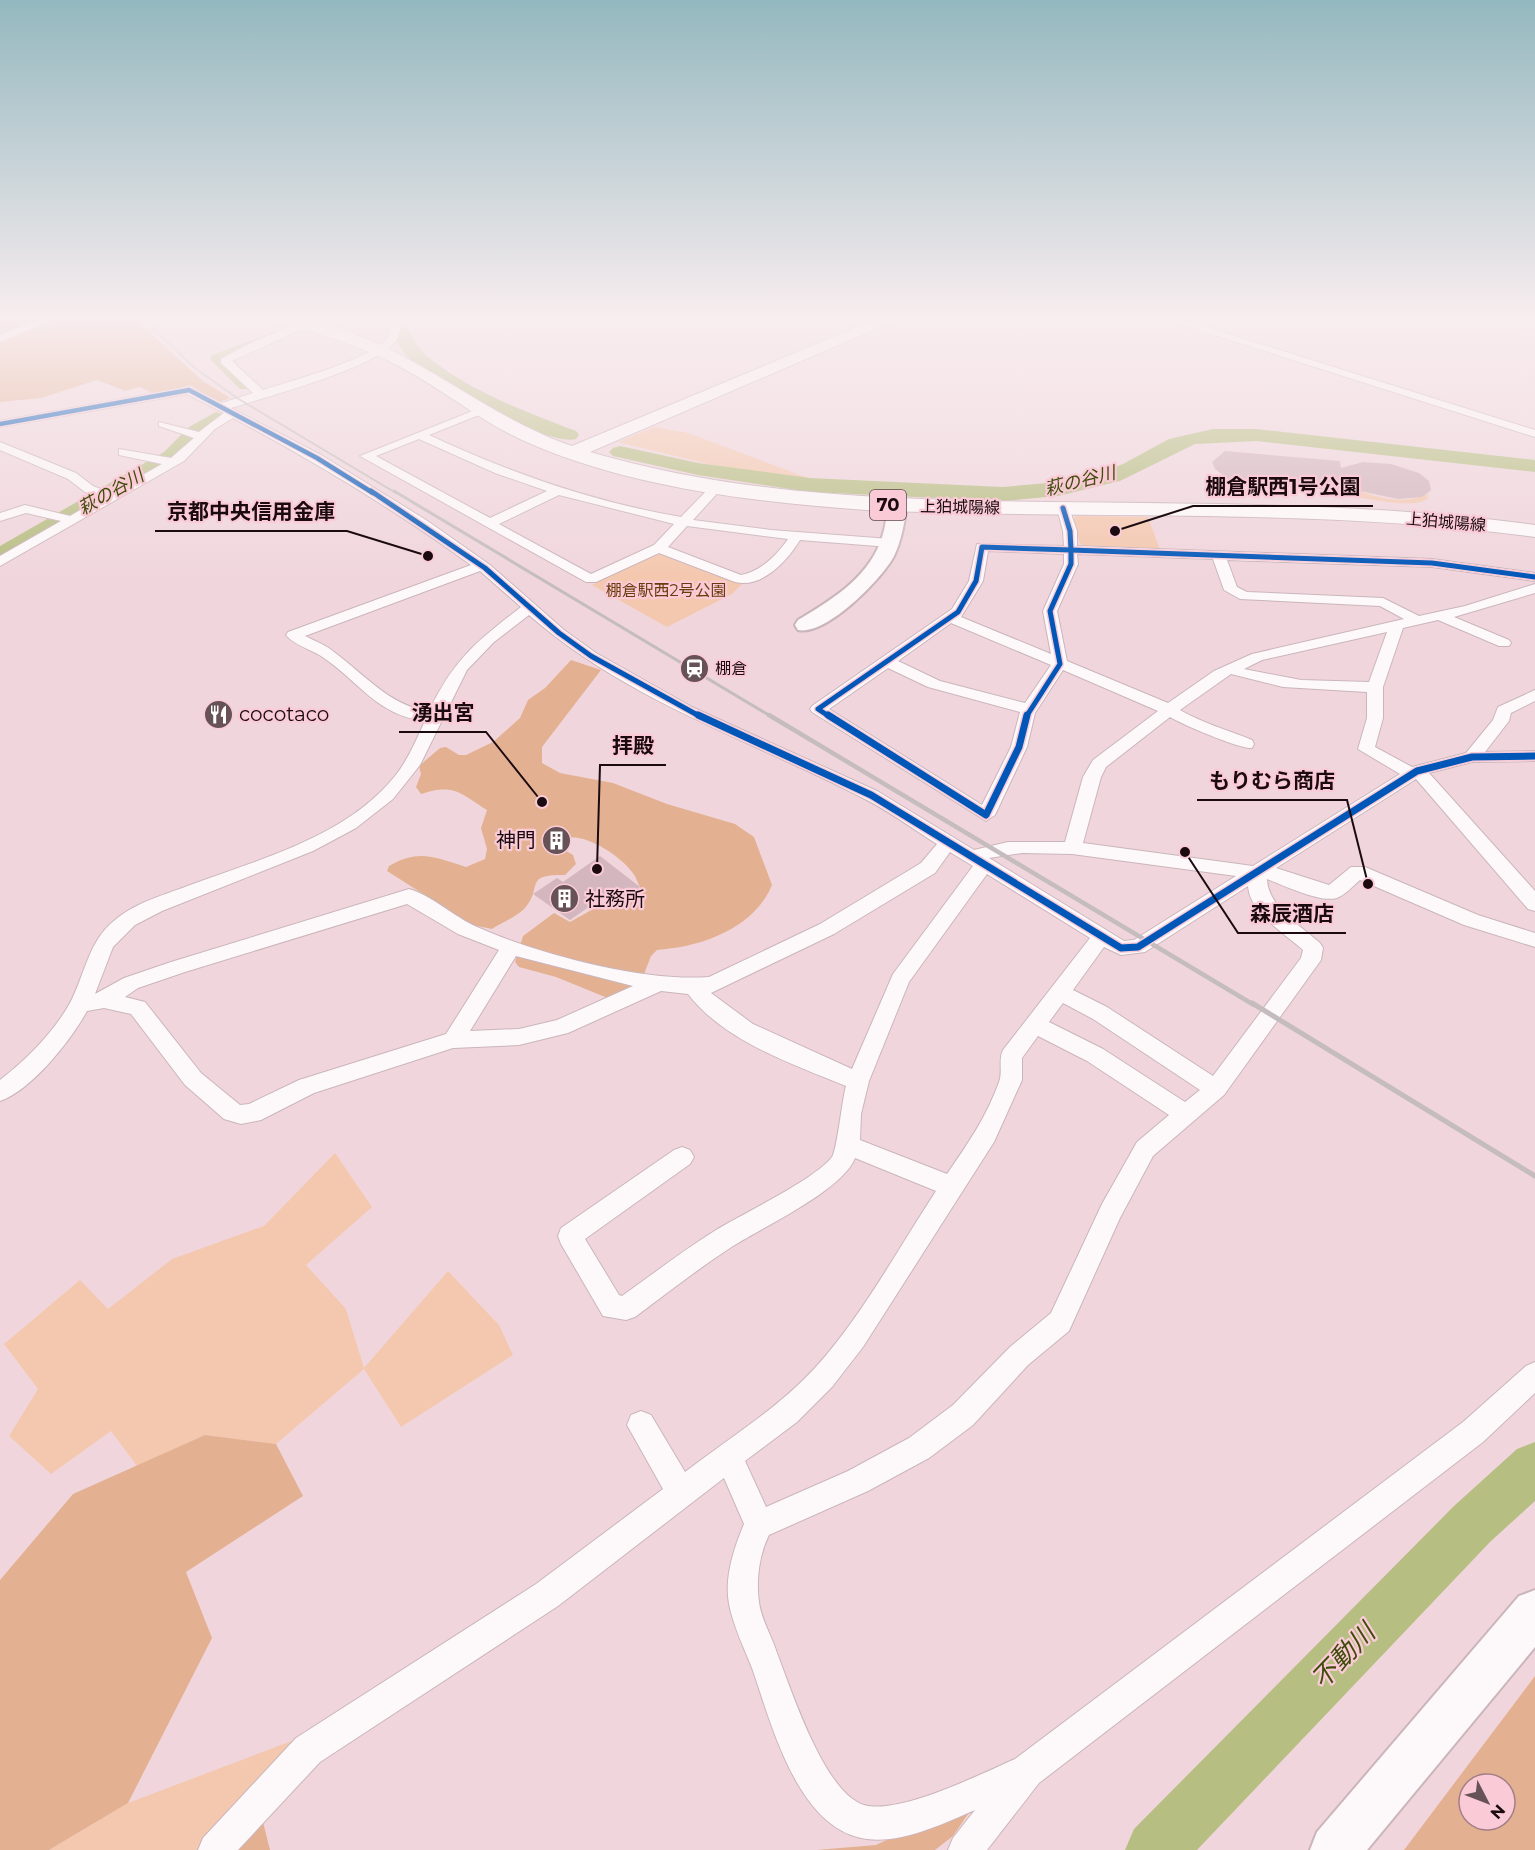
<svg xmlns="http://www.w3.org/2000/svg" width="1535" height="1850" font-family="Montserrat,'Noto Sans JP',sans-serif">
	<style>
		.green { fill: #f4c8af }
		.forest { fill: #e3b191; fill-rule: evenodd }
		.lines { fill: none; stroke-linecap: round; stroke-linejoin: round }
		.river { fill: #b7be82; fill-rule: evenodd }
		.building { fill: #d3b6be }
		.street-casing { stroke: #cab5bb; stroke-width: 2 }
		.secondary-casing { stroke: #cab5bb; stroke-width: 4 }
		.primary-casing { stroke: #cab5bb; stroke-width: 2 }
		.street { fill: #fdf9fa; fill-rule: evenodd }
		.secondary { fill: #fdf9fa; fill-rule: evenodd }
		.primary { fill: #fdf9fa; fill-rule: evenodd }
		.rail-far3 { stroke: #c4bcbe; stroke-width: 2 }
		.rail-far2 { stroke: #c4bcbe; stroke-width: 3 }
		.rail-far1 { stroke: #c4bcbe; stroke-width: 4.5 }
		.rail { stroke: #c4bcbe; stroke-width: 5 }
		.cycleway-far2-casing { stroke: #facbd7; stroke-width: 7 }
		.cycleway-far1-casing { stroke: #facbd7; stroke-width: 8 }
		.cycleway-casing { stroke: #facbd7; stroke-width: 10 }
		.cycleway-far2 { stroke: #0057b8; stroke-width: 4.5 }
		.cycleway-far1 { stroke: #0057b8; stroke-width: 5 }
		.cycleway { stroke: #0057b8; stroke-width: 7 }
		.labels { text-anchor: middle; dominant-baseline: central; stroke-width: 4.5; stroke-linejoin: round; paint-order: stroke }
		.far-street-label { font-size: 16px; fill: #1b0b10; stroke: #facbd7 }
		.far-park-label { font-size: 16px; fill: #693b0a; stroke: #facbd7 }
		.far-poi-label { font-size: 16px; fill: #1b0b10; stroke: #facbd7; text-anchor: start }
		.far-water-label { font-size: 18px; font-style: italic; fill: #3f4b09; stroke: #facbd7 }
		.shield { fill: #facbd7; stroke: #5e454c; stroke-width: 1.5 }
		.shield-label { font-size: 18px; font-weight: bold; fill: #1b0b10 }
		.poi-label { font-size: 20px; fill: #1b0b10; stroke: #facbd7; text-anchor: start }
		.near-water-label { font-size: 26px; font-style: italic; fill: #3f4b09; stroke: #facbd7 }
		.leader { fill: none; stroke: #1b0b10; stroke-width: 2 }
		.callout-dot { fill: #1b0b10; stroke: #facbd7; stroke-width: 2 }
		.callout-label { font-size: 21px; text-anchor: middle; font-weight: bold; fill: #1b0b10; stroke: #facbd7; stroke-width: 4.5; stroke-linejoin: round; paint-order: stroke }
	</style>
	<rect width="100%" height="100%" fill="#f0d6dc"/>
	<g class="green">
		<polygon points="654,427 688,433 808,478 806,482 733,470 618,442"/>
		<path d="M1345,486c26,9 55,21 82,8l1,4c-11,11 -51,2 -67,0l-1,-4 -13,-1z"/>
		<polygon points="1077,516 1148,517 1160,550 1086,547 1080,544 1072,519"/>
		<polygon points="664,554 742,584 732,594 667,627 592,585 653,555"/>
		<polygon points="335,1153 372,1207 306,1265 346,1309 364,1368 448,1271 499,1325 513,1355 401,1427 364,1369 276,1444 205,1435 137,1466 111,1431 51,1474 9,1436 38,1389 4,1344 80,1280 108,1309 172,1259 264,1226"/>
		<polygon points="310,1734 201,1850 49,1850 128,1803"/>
	</g>
	<g class="forest">
		<polygon points="0,318 133,318 203,381 230,398 219,402 190,385 156,395 140,387 125,391 97,380 41,398 0,402"/>
		<path d="M571,660l30,10 -59,77v16l18,10 53,10 54,21 68,20 19,13 18,48c-18,44 -71,62 -115,65l-6,6 -12,31 -24,14 -59,-24 -37,-10 -4,-5 8,-26 31,-23 16,9 25,-14 11,2 35,-21c-3,-5 -5,-13 -9,-17 -12,-16 -46,-39 -66,-34l-3,11 10,6 3,9 -11,11c-43,-1 -21,13 -41,34 -8,8 -23,14 -32,20l-20,-4 -85,-54 2,-5c30,-17 45,-9 77,1l19,-8 2,-10 -6,-21 6,-18c-27,-17 -33,-27 -66,-16l-5,-7 5,-13 -2,-8 21,-18 6,-1 13,8h7l27,-13 27,-24 8,-18 17,-12z"/>
		<polygon points="205,1435 276,1444 303,1496 186,1572 212,1638 128,1803 49,1850 0,1850 0,1580 73,1494"/>
		<path d="M1535,1676v174h-131zM1469,1784h36v36h-36z"/>
		<polygon points="981,1795 953,1836 935,1850 816,1850 876,1845"/>
		<polygon points="260,1810 270,1850 224,1850"/>
	</g>
	<g class="lines">
		<g class="river">
			<path d="M402,328l6,1c5,6 7,15 12,20 34,36 110,65 156,82l3,4 -3,4c-29,8 -146,-59 -168,-82 -7,-7 -10,-16 -15,-24z"/>
			<polygon points="274,332 283,337 280,341 231,361 254,381 257,385 254,389 240,389 210,359 212,355"/>
			<polygon points="216,412 223,414 226,418 203,435 180,462 8,561 0,563 0,546 164,452 189,427"/>
			<polygon points="1213,429 1256,429 1535,460 1535,472 1256,441 1195,444 1120,481 1058,496 1003,501 810,492 698,475 613,456 609,452 613,448 620,446 698,463 810,478 1003,487 1058,482 1105,471 1123,464 1169,439"/>
			<polygon points="1535,1442 1535,1501 1490,1542 1197,1850 1125,1850 1134,1829 1454,1506 1517,1449"/>
		</g>
	</g>
	<g class="building">
		<polygon points="1225,451 1340,461 1341,468 1363,462 1391,464 1419,473 1429,481 1431,490 1422,497 1398,499 1346,488 1347,492 1229,480 1215,469 1212,462"/>
		<polygon points="600,856 640,887 621,901 609,893 570,920 533,894 557,878 563,882"/>
	</g>
	<g class="lines">
		<defs>
			<g id="street">
				<polygon points="44,318 58,318 0,342 0,335"/>
				<path d="M312,318h14l-94,43 31,29c24,-8 114,-32 125,-53 2,-6 3,-13 4,-19h10c-2,7 -2,17 -6,22 -18,28 -131,57 -165,68l90,47 105,65 64,45 74,65 32,23 96,54 185,84 97,59 34,-8h57l18,-65 10,-17 65,-49 -95,-41 -28,43 -8,34 -32,68 -9,6 -174,-109 -2,-3 2,-3 140,-97 17,-28 8,-37 87,2 -1,-15 -6,-23 6,-4 6,4 8,23v15l355,13 103,14v8l-103,-14 -205,-7 10,27 10,5 136,6 36,18 46,-10 70,-22v9l-81,24 55,23 2,3 -2,3h-10l-61,-26 -35,8 -20,59v31l-8,29 37,20 54,-14 27,-33 5,-13 37,-17v11l-24,12 -2,8 -24,31 50,-1v10l-63,1 -43,11 106,118v20l-7,-2 -112,-130 -140,89 53,17 22,-18h14l113,48 57,18v14l-71,-22 -104,-45c-7,6 -15,15 -23,18 -17,5 -54,-13 -70,-19 1,28 33,46 53,64l3,5 -2,12 -97,135 -71,61 -33,62 -51,113 -41,34 -55,60 -44,33 -61,33 -99,44c-10,20 -13,45 -10,67 2,17 13,35 18,51 14,36 47,140 87,152 35,10 117,-31 151,-46l448,-337 63,-56 9,-4v31l-52,49 -444,341 -52,67h-39l5,-12 22,-28c-33,14 -77,36 -114,28 -65,-14 -90,-116 -109,-170 -8,-20 -19,-43 -23,-64 -5,-27 5,-56 15,-80l-20,-46 -166,128 -238,156 -82,88h-40l5,-12 93,-100 240,-154 127,-95 -36,-64 4,-10 10,-4 10,4 34,57c43,-33 92,-63 129,-103 47,-51 84,-120 122,-178l-81,-33c-12,32 -92,69 -122,88 -34,22 -66,47 -98,71l-9,3 -23,-4 -42,-72 -3,-8 3,-8 113,-78 8,-3 8,3 4,7 -4,7 -105,75 34,56 3,1c31,-22 62,-46 94,-66 28,-17 98,-50 116,-73 5,-7 10,-57 14,-71 -54,-22 -122,-45 -158,-92l-27,-3 -93,42 -49,12 -66,3 -139,45 -53,27 -20,4 -17,-5 -39,-34 -54,-71 -27,-6 -17,3c-16,29 -55,79 -87,90v-21c26,-20 54,-48 70,-77 15,-28 18,-62 45,-83 21,-18 52,-26 78,-36 68,-25 154,-48 202,-108 13,-16 21,-36 30,-55 -48,-5 -67,-41 -104,-65 -11,-7 -27,-11 -35,-21l2,-3 183,-67c-76,-55 -155,-103 -238,-147l-18,11 -31,32 -184,105v-10l61,-35 -35,-8 -26,8v-8l25,-8 45,11 31,-18 -16,-6 -17,-13 -68,-29v-8l76,31 17,13 18,7 51,-29 -43,-9v-6l52,9 23,-20 -35,-12v-4l40,10 25,-19 -37,-19 -187,33v-6l189,-34 33,16 31,-10 -32,-30v-4l32,-17zM988,551l76,3v10l-21,47 8,43 -90,-37 22,-36zM1077,554l136,5 11,31 16,9 140,7 24,13 -152,35 -38,17 -46,32 -101,-42 -10,-50 21,-47zM480,571l41,36c-44,34 -67,52 -92,104 -38,-4 -65,-37 -95,-59 -8,-7 -19,-11 -29,-16zM529,615c97,85 221,125 334,183 26,13 50,31 74,46l-16,19 -101,61 -111,53c-66,5 -171,-23 -232,-50 -23,-10 -44,-31 -68,-38l-238,73 -47,16 -29,16 18,-47 22,-22 27,-14 151,-60 43,-23 37,-29 27,-34 47,-95 27,-28zM951,623l100,42 -26,38 -85,-22 -42,-20zM1387,632l-18,50 -68,-2 -57,-11 18,-9zM888,668l40,19 92,25 -9,35 -29,58 -153,-96zM1231,674l52,13 84,5v26l-9,31 42,25 -147,92 -170,-23 18,-66 5,-10 64,-50c11,7 72,33 82,31l2,-4 -2,-4c-24,-10 -50,-17 -72,-30zM950,852l23,14 -80,108 -41,95 -99,-45 -42,-31 123,-59 101,-61zM1022,853l50,1 164,22 -102,64 -10,1 -135,-83zM987,874l103,64 -87,112c-5,10 0,22 -4,32 -12,34 -32,63 -52,92l-87,-34 1,-26 8,-33 40,-99zM1248,886c1,26 37,48 55,64l-2,8 -88,118 -106,-69 -34,-17 31,-43 17,8 24,-3zM407,904l51,30 41,16 -53,84 -147,46 -50,24 -9,1 -39,-32 -56,-71 -20,-5 13,-9 47,-16zM516,956l117,30 -76,34 -38,9 -49,2zM1063,1003l30,16 107,71 -15,12 -82,-53 -54,-27zM1038,1036l49,25 82,54 -32,27 -35,62 -51,109 -41,34 -57,58 -44,33 -61,33 -82,36 -21,-46 52,-39 35,-35 31,-40 131,-205 28,-62v-22z"/>
				<polygon points="1161,318 1177,318 1535,430 1535,437"/>
				<path d="M480,408l4,1v4l-55,22c81,38 164,67 252,82l32,-33 4,-1 6,4 -30,33 78,10 119,9 7,4 -7,4 -90,-7c-12,20 -38,49 -65,42l-76,-29 -63,29h-10l-226,-126zM419,439l76,34 52,18 -57,27 -114,-62zM559,495l115,29 -20,21 -63,29 -92,-50zM687,526l101,13c-11,16 -28,33 -47,36l-73,-28z"/>
			</g>
			<g id="secondary">
				<path d="M898,500l9,6c-3,17 -5,34 -13,50 -12,23 -68,80 -96,74l-3,-5 3,-5c32,-19 68,-41 82,-77 5,-12 6,-25 9,-37z"/>
				<polygon points="1535,1590 1535,1647 1367,1850 1310,1850 1317,1832 1519,1596"/>
			</g>
			<path id="primary" d="M270,318c116,0 198,93 302,128l307,-128h22l-311,134c150,44 304,48 459,50 161,2 326,1 486,23v12c-221,-30 -447,-17 -669,-27 -113,-8 -242,-23 -346,-71 -41,-19 -75,-48 -116,-70 -41,-23 -86,-36 -132,-48z"/>
		</defs>
		<use href="#street" class="street-casing"/>
		<use href="#secondary" class="secondary-casing"/>
		<use href="#primary" class="primary-casing"/>
		<use href="#street" class="street"/>
		<use href="#secondary" class="secondary"/>
		<use href="#primary" class="primary"/>
		<polyline class="rail-far3" points="142,318 195,368 237,398 396,493"/>
		<polyline class="rail-far2" points="394,491 772,717"/>
		<polyline class="rail-far1" points="769,715 1254,1005"/>
		<polyline class="rail" points="1252,1003 1535,1176"/>
		<defs>
			<polyline id="cycleway-far2" points="0,424 189,390 317,458 373,493"/>
			<g id="cycleway-far1">
				<polyline points="371,491 485,568 559,633 591,656 701,717"/>
				<polyline points="1063,508 1070,531 1071,550"/>
				<polyline points="1071,550 1432,563 1535,577"/>
				<polyline points="830,717 818,709 958,612 976,581 982,547 1071,550"/>
				<polyline points="1026,717 1060,664 1050,611 1071,564 1071,550"/>
			</g>
			<g id="cycleway">
				<polyline points="698,715 871,795 1121,948 1138,947 1417,771 1472,757 1535,756"/>
				<polyline points="828,715 986,815 1019,747 1027,715"/>
			</g>
		</defs>
		<use href="#cycleway-far2" class="cycleway-far2-casing"/>
		<use href="#cycleway-far1" class="cycleway-far1-casing"/>
		<use href="#cycleway" class="cycleway-casing"/>
		<use href="#cycleway-far2" class="cycleway-far2"/>
		<use href="#cycleway-far1" class="cycleway-far1"/>
		<use href="#cycleway" class="cycleway"/>
	</g>
	<linearGradient id="sky" x2="0" y2="1"><stop stop-color="#94b8bf"/><stop offset="0.55" stop-color="#f8edef"/><stop offset="1" stop-color="#f8edef" stop-opacity="0"/></linearGradient>
	<rect width="1535" height="577" fill="url(#sky)"/>
	<defs>
		<symbol id="station-disc" viewBox="-11 -11 22 22"><circle r="9.5" fill="#665257" stroke="#facbd7"/><path d="M-3-6H3Q5-6 5-4V2Q5 4 3 4L4.5 6H3L1.5 4h-3L-3 6H-4.5L-3 4Q-5 4-5 2V-4Q-5-6-3-6ZM-3.5-4v3h7v-3ZM-3.5 1v1.5H-2V1ZM2 1v1.5H3.5V1Z" fill="#fff"/></symbol>
		<symbol id="restaurant-disc" viewBox="-11 -11 22 22"><circle r="9.5" fill="#665257" stroke="#facbd7"/><path d="M-5-6h1v4h1v-4h1v4h1v-4h1v5L-1.5 .5V6h-2V.5L-5-1ZM5-6V6H3V1.5H1.5Q1.5-4 5-6Z" fill="#fff"/></symbol>
		<symbol id="building-disc" viewBox="-11 -11 22 22"><circle r="9.5" fill="#665257" stroke="#facbd7"/><path d="M-4-6H4V6H1V3H-1V6H-4ZM-2.5-4.3h1.7v1.8h-1.7ZM.8-4.3h1.7v1.8H.8ZM-2.5-1h1.7V.8h-1.7ZM.8-1h1.7V.8H.8Z" fill="#fff"/></symbol>
	</defs>
	<g fill-rule="evenodd">
		<use href="#station-disc" x="678" y="652" width="33" height="33"/>
		<use href="#restaurant-disc" x="202" y="698" width="33" height="33"/>
		<use href="#building-disc" x="540" y="824" width="33" height="33"/>
		<use href="#building-disc" x="548" y="882" width="33" height="33"/>
	</g>
	<g class="labels">
		<g class="far-street-label">
			<text transform="translate(960 507) rotate(1)">上狛城陽線</text>
			<text transform="translate(1446 522) rotate(5)">上狛城陽線</text>
		</g>
		<g class="far-park-label">
			<text x="666" y="590">棚倉駅西2号公園</text>
		</g>
		<g class="far-poi-label">
			<text x="715" y="668">棚倉</text>
		</g>
		<g class="far-water-label">
			<text transform="translate(1080 481) rotate(-14)">萩の谷川</text>
			<text transform="translate(111 492) rotate(-30)">萩の谷川</text>
		</g>
		<rect class="shield" x="870" y="490" width="36" height="30" rx="4.5"/>
		<g class="shield-label">
			<text x="888" y="505">70</text>
		</g>
		<g class="poi-label">
			<text x="239" y="714">cocotaco</text>
			<text x="536" y="840" text-anchor="end">神門</text>
			<text x="585" y="899">社務所</text>
		</g>
		<g class="near-water-label">
			<text transform="translate(1343 1656) rotate(-46)">不動川</text>
		</g>
	</g>
	<path class="leader" d="M1115 531L1193 506H1373M428 556L347 531H155M542 802L486 732H399M597 869L600 765H666M1368 884L1347 800H1197M1185 852L1238 933H1346"/>
	<g class="callout-dot">
		<circle cx="1115" cy="531" r="6"/>
		<circle cx="428" cy="556" r="6"/>
		<circle cx="542" cy="802" r="6"/>
		<circle cx="597" cy="869" r="6"/>
		<circle cx="1368" cy="884" r="6"/>
		<circle cx="1185" cy="852" r="6"/>
	</g>
	<g class="callout-label">
		<text x="1283" y="494">棚倉駅西1号公園</text>
		<text x="251" y="519">京都中央信用金庫</text>
		<text x="443" y="720">湧出宮</text>
		<text x="633" y="753">拝殿</text>
		<text x="1272" y="788">もりむら商店</text>
		<text x="1292" y="921">森辰酒店</text>
	</g>
	<g transform="translate(1487 1802) rotate(132)"><circle r="28" fill="#facbd7" stroke="#a17e87" stroke-width="1.5"/>
	<path d="M0-4.5L10 22L0 15L-10 22Z" fill="#665257"/>
	<text y="-9" font-size="16" font-weight="bold" text-anchor="middle" fill="#1b0b10">N</text>
	</g>
</svg>
